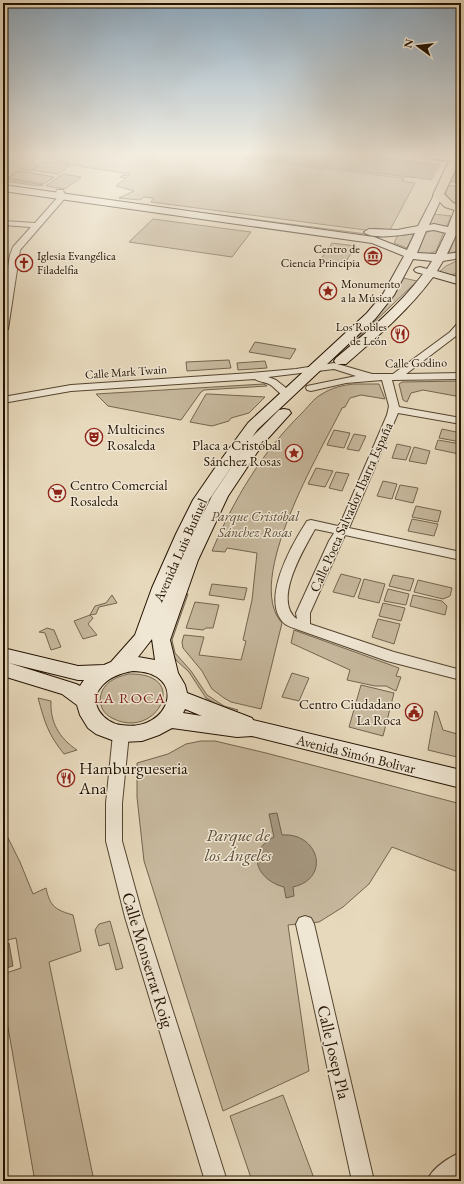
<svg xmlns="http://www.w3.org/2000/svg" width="464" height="1184" font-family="'EB Garamond',serif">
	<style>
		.green { fill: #c6b79c; stroke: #74644e }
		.water { fill: #a4957c; stroke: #70614a }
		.pier { fill: #e7d9bc }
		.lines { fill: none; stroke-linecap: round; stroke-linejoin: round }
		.minor-casing { stroke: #54442f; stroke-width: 2 }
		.secondary-casing { stroke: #231200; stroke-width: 2 }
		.primary-casing { stroke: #231200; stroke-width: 2 }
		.minor { fill: #efe6d3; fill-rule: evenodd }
		.secondary { fill: #efe6d3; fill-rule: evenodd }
		.primary { fill: #e7d9bc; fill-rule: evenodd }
		.labels { text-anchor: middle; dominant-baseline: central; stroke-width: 3; stroke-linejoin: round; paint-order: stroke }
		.far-poi-label { font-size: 12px; fill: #231200; stroke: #efe6d3; text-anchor: end }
		.far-street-label { font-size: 12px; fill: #231200; stroke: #efe6d3 }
		.poi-label { font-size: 14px; fill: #231200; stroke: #efe6d3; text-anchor: start }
		.street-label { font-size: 14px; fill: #231200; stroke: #efe6d3 }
		.park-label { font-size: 14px; font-style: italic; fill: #5c4c37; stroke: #efe6d3 }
		.neighbourhood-label { font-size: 15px; letter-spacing: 1px; fill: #7a1f14; stroke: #efe6d3 }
		.near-poi-label { font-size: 17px; fill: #231200; stroke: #efe6d3; text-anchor: start }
		.near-park-label { font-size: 17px; font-style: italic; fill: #5c4c37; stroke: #efe6d3 }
		.near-street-label { font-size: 17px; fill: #231200; stroke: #efe6d3 }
	</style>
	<rect width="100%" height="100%" fill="#e7d9bc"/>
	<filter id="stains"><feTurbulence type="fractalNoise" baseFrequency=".005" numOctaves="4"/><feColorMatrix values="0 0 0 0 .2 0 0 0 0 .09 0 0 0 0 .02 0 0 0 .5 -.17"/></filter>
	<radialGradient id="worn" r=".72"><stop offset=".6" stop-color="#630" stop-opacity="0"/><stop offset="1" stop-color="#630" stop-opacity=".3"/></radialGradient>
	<g class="green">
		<polygon points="3,155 185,155 200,157 203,155 404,178 402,181 415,183 390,230 375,228 373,231 151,202 154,198 144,197 140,200 119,198 134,191 116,186 126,178 120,177 123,175 128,176 130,174 72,165 41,156 31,163 39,165 44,162 70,165 58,174 32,170 37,166 30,171 22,169 6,179 43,185 40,186 3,181"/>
		<polygon points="19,171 54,177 44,184 8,178"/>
		<polygon points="63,174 81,177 65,189 46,186"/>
		<path d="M447,185l14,2v5l-5,11c-10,0 -12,-9 -9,-18z"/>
		<polygon points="197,212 374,235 372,237 196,213"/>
		<polygon points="433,214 451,216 447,226 429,225"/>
		<polygon points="153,219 251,232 232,257 129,242"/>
		<path d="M436,230l8,2 -8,19 -8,3 -12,-1c5,-12 5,-22 20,-23z"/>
		<polygon points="411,234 414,234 407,248 394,243 398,235"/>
		<polygon points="456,235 461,236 461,251 449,253"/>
		<polygon points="332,243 356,246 343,266 319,262"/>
		<polygon points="461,259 461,273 441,276 437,274 446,266"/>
		<path d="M403,278l14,3 -79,76 -3,-1c25,-24 53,-46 68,-78z"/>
		<polygon points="255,342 296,349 290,359 249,352"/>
		<polygon points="229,360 231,368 187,371 186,362"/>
		<polygon points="265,361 267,368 238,370 237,363"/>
		<polygon points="461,381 461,397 423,390 411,393 407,402 403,400 399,384 402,382"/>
		<polygon points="264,384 267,386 204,390 201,392 181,420 108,406 96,394"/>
		<path d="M354,384h25l6,15 -24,-4 -11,3 -5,9 -3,1c-21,43 -99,172 -60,215l-21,86 -30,-7 -7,-4 -12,-9 -10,-18 -19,-23 -1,-6 2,-7 20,2 -5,18 42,5 5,-19 -3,-1 9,-40 5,-47 -30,-5 -2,4 -13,-1c22,-52 50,-99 90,-138 6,-6 12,-15 20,-19 9,-6 21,-9 32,-10z"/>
		<polygon points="206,394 209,394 265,397 249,413 231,418 229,421 212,426 190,422"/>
		<polygon points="442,429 461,433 461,442 439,438"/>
		<polygon points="334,430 350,433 344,448 327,445"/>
		<polygon points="354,434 366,436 359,451 347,449"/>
		<polygon points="438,440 461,444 459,454 435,449"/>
		<polygon points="397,444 411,447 406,460 392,458"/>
		<polygon points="414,447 430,451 426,464 409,461"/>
		<polygon points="316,468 333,471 325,487 308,484"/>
		<polygon points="336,472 349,474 342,491 329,488"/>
		<polygon points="383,481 397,484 392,499 377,496"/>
		<polygon points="400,485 418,488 413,503 395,499"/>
		<polygon points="416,506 441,511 438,522 412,517"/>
		<polygon points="412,519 438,524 434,536 408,531"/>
		<polygon points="341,574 361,579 354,597 333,592"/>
		<polygon points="393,575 414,579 410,591 389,586"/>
		<polygon points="364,579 385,584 379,603 358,598"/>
		<polygon points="418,580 452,588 450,596 443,599 414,592"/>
		<polygon points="212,584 247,588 244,600 209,595"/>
		<polygon points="388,589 409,594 406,605 384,601"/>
		<polygon points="185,594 188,594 172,640 175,653 191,671 207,695 224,706 238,710 236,712 223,708 206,698 189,672 176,660 173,654 170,640"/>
		<polygon points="112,595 117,603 99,607 96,614 90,615 93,618 88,624 97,635 83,639 74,621 90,615 95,606 106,603"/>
		<polygon points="413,595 442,601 447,606 445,615 410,606"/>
		<polygon points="195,602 219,605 213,628 206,628 203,630 186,628"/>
		<polygon points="383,603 405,608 401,621 379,616"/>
		<polygon points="378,619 400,624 394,644 372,637"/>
		<polygon points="47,628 54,630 61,647 51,650 45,633 39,632"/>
		<polygon points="294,630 399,668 396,676 401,677 396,691 386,686 375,686 347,680 350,670 291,643"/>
		<polygon points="292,673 309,678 299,701 282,697"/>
		<path d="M128,674c65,-2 28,68 -16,44 -16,-8 -15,-28 -1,-37 5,-4 11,-5 17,-7z"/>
		<polygon points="361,685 394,693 383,736 349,727"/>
		<path d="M38,698l13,3c-1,21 8,37 26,49l-13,4c-16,-20 -19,-31 -26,-56z"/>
		<polygon points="435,711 437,712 443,730 461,735 461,758 428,750"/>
		<polygon points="201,741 215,741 266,753 461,804 461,873 392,847 369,884 343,907 319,922 288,925 309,1071 223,1111 144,861 137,797 137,763 168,754 186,744"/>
		<path d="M3,828l17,34 13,32 13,-6c4,19 10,22 27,27l8,36 -32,11 45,219h-73l13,-5 -28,-160 -3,1v-43l18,-6 -5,-30 -13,3z"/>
		<polygon points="110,921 123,968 116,970 109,943 99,946 95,930 99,924"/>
		<polygon points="283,1095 315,1181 252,1181 230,1116"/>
	</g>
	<g class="water">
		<polygon points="220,155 355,155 461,167 461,183"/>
		<path d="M277,813l5,22c36,-3 50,43 11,52l1,9 -8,2 -2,-11c-27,-7 -39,-35 -10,-50l-5,-23z"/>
		<polygon points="9,943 13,966 3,969 3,945"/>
	</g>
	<polygon class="pier" points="441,163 457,165 447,184 431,182"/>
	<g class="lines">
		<defs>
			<g id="minor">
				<polygon points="57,190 63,190 66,197 20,250 8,329 3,332 3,300 10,255 13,247 31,227 3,225 3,221 35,223 58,197 56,192"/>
				<path d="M461,322v9l-5,5 -50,38 55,-1v6l-69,1 7,27 62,11v6l-63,-11 -49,115 112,24v8l-116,-25 -35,78v11l84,28 67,18v10l-74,-19 -88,-31c-4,-2 -10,-3 -14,-6 -26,-22 7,-80 22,-103l4,-1 27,6 3,-4 46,-107 2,-9 -7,-26 -36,3 -35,8 -4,-1 -1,-2 1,-2 49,-10 -22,-7 -66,8 8,3 15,12 1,2 -1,2c-10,3 -14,-8 -22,-12 -4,-2 -10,-2 -14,-5l-184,12 -68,12v-6l68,-12 180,-12 45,-4 38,-6 38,11h21l57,-42 8,-9zM315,529l19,4 -5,8 -33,72 1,6c-25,-18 7,-70 18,-90z"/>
				<polygon points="121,728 126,730 129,734 122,803 122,841 143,917 227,1181 205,1181 125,917 106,841 106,803 113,734 116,730"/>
				<polygon points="305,916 311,918 314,924 374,1181 352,1181 296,924 299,918"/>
				<path d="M461,1152v25l-6,4h-28c5,-13 21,-23 34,-29z"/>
			</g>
			<path id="secondary" d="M3,185l371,52 33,13 8,-17c-11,2 -44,7 -51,-1l5,-3 28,1 21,-4 17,-33 3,-1 5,3 -14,30 5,-1 14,3 7,-18 1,-2 5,-1v15l-3,8 3,1v6l-5,-1 -9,19 14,-2v6l-18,3 -6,10 24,7v7l-28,-8c-25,34 -56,60 -87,87h-10l-2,-3 2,-3c31,-26 62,-51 87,-84l-7,-2 -2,-2 2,-2 4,-1 7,2 5,-8 -19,-2 -19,36 -19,24 -117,110 -6,8 27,-27 5,-1 5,1 2,3 -29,32 -34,51 -30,64 -28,80 8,33 7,12 2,8 65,25 1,2 208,50v18l-209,-52 -15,1 -65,-9 -13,7 -17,6 -20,1 -10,-2 -16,-6 -8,-6 -8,-13 -3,-10 -15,-11 -59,-18v-28l75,18 26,-1 7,-3 24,-27 17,-47 24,-54 17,-34 22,-32 33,-45 119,-110 16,-19 21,-38 -32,-13 -369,-52zM434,230l12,3 -10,21 -19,-1 9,-22zM244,448l-32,48 -24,48 21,-44zM152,639l3,21 -17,-3zM9,663l69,17h6l-4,6 -4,-2zM133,671c56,1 38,62 -12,54 -17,-2 -34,-22 -20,-38 8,-10 20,-14 32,-16zM185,709l17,7 -19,-3z"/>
			<polygon id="primary" points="425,155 461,155 461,162 459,162 444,194 453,203 461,205 461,212 445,207 433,195 449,161 430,158"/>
		</defs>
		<use href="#minor" class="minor-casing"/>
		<use href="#secondary" class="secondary-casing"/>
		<use href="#primary" class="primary-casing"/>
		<use href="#minor" class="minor"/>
		<use href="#secondary" class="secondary"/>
		<use href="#primary" class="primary"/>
	</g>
	<linearGradient id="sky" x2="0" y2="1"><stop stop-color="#8da8bd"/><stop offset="0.48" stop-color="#f4eee1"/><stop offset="1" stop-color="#f4eee1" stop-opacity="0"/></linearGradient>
	<rect width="464" height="321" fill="url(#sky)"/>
	<defs>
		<symbol id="museum-ring" viewBox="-11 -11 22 22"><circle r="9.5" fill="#efe6d3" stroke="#8f2418" stroke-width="1.5"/><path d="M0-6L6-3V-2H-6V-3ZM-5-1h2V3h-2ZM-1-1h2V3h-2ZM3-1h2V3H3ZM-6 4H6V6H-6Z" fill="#8f2418"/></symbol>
		<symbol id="church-ring" viewBox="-11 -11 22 22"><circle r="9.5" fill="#efe6d3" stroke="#8f2418" stroke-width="1.5"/><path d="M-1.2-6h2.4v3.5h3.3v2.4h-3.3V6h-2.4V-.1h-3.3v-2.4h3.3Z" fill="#8f2418"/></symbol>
		<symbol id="sight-ring" viewBox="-11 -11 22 22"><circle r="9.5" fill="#efe6d3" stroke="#8f2418" stroke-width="1.5"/><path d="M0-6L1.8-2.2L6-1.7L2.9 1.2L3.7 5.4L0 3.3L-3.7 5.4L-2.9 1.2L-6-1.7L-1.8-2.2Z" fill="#8f2418"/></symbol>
		<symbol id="restaurant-ring" viewBox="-11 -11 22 22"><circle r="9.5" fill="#efe6d3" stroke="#8f2418" stroke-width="1.5"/><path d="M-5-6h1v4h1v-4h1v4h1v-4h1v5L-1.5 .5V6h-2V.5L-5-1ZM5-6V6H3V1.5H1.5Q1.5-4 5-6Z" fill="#8f2418"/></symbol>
		<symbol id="theatre-ring" viewBox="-11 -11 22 22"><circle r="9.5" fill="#efe6d3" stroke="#8f2418" stroke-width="1.5"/><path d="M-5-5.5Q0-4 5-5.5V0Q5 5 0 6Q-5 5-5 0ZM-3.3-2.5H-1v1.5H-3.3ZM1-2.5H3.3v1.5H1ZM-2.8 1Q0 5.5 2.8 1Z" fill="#8f2418"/></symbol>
		<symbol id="supermarket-ring" viewBox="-11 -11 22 22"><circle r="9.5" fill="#efe6d3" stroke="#8f2418" stroke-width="1.5"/><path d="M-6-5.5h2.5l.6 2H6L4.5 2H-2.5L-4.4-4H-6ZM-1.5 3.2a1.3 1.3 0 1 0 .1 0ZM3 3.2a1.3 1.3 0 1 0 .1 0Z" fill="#8f2418"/></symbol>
		<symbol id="civic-ring" viewBox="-11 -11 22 22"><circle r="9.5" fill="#efe6d3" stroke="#8f2418" stroke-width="1.5"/><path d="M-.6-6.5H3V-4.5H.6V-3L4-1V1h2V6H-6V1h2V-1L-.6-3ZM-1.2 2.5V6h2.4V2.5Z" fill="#8f2418"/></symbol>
	</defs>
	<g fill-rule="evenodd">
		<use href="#museum-ring" x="363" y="246" width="20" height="20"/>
		<use href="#church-ring" x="14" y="253" width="20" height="20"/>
		<use href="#sight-ring" x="318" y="281" width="20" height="20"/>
		<use href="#restaurant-ring" x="390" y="324" width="20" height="20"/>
		<use href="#theatre-ring" x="84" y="427" width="20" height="20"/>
		<use href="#sight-ring" x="284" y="443" width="20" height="20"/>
		<use href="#supermarket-ring" x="47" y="483" width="20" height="20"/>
		<use href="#civic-ring" x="404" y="702" width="20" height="20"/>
		<use href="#restaurant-ring" x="56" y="768" width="20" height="20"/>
	</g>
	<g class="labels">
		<g class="far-poi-label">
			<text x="360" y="249">Centro de<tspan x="360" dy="14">Ciencia Principia</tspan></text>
			<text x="37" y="256" text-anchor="start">Iglesia Evangélica<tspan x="37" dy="14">Filadelfia</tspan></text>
			<text x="341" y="284" text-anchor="start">Monumento<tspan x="341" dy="14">a la Música</tspan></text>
			<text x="387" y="327">Los Robles<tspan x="387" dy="14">de León</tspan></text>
		</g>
		<g class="far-street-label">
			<text transform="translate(416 363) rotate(-1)">Calle Godino</text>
			<text transform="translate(126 372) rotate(-4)">Calle Mark Twain</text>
		</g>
		<g class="poi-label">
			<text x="107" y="429">Multicines<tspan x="107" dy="16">Rosaleda</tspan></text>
			<text x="281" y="445" text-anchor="end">Placa a Cristóbal<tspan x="281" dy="16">Sánchez Rosas</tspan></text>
			<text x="70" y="485">Centro Comercial<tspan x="70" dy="16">Rosaleda</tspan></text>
			<text x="401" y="704" text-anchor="end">Centro Ciudadano<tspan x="401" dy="16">La Roca</tspan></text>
		</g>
		<g class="street-label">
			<text transform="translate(351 507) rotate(-66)">Calle Poeta Salvador Ibarra España</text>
			<text transform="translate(180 550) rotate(-66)">Avenida Luis Buñuel</text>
			<text transform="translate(356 754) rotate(14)">Avenida Simón Bolivar</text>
		</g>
		<g class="park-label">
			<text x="255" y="516">Parque Cristóbal<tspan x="255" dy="16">Sánchez Rosas</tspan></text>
		</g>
		<g class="neighbourhood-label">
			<text x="130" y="697">LA ROCA</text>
		</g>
		<g class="near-poi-label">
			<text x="79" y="768">Hamburgueseria<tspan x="79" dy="20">Ana</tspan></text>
		</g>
		<g class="near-park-label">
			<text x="238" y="835">Parque de<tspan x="238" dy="20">los Ángeles</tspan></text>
		</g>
		<g class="near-street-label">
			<text transform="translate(148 960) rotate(73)">Calle Monserrat Roig</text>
			<text transform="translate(334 1052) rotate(77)">Calle Josep Pla</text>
		</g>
	</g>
	<rect width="464" height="1184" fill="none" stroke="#e7d9bc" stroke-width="16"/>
	<rect x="4" y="4" width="456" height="1176" fill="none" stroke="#231200" stroke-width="2"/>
	<rect x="8" y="8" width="448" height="1168" fill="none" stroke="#231200"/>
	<g transform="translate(418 46) rotate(285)" stroke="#efe6d3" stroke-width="3" paint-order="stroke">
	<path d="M0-3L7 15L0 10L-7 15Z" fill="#231200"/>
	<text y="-6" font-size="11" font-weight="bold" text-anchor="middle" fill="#231200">N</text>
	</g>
	<rect width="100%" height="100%" filter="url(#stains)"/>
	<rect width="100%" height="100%" fill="url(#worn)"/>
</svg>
